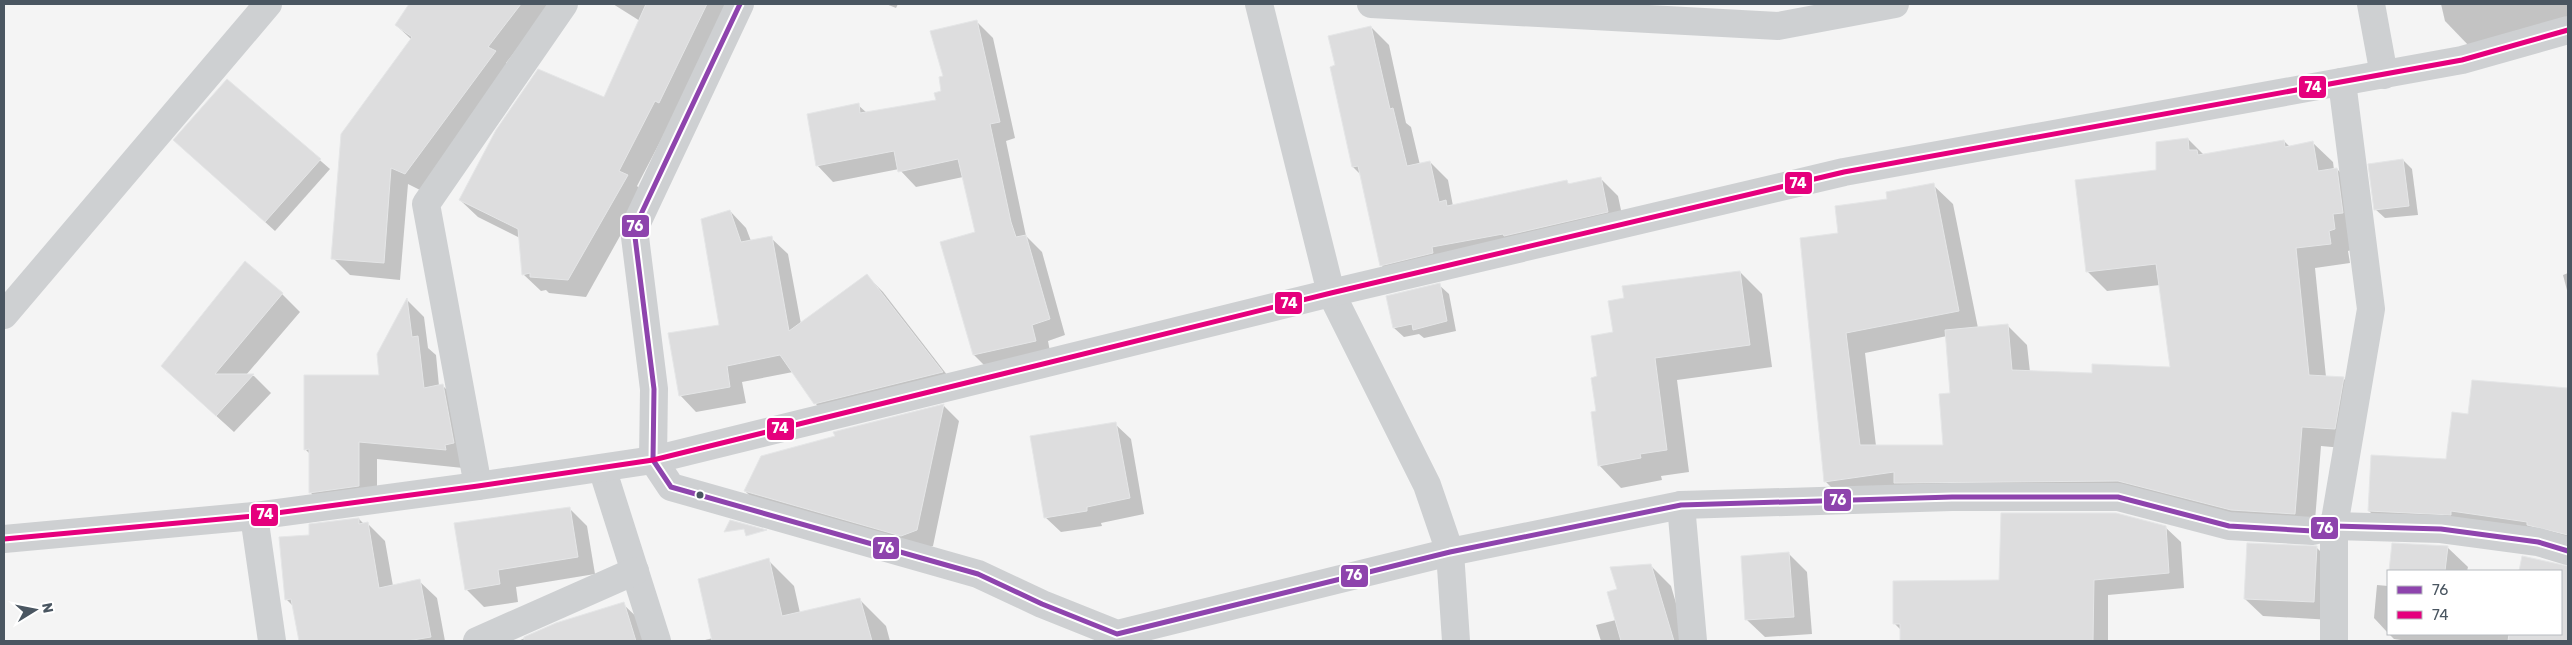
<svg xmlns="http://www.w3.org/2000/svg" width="2572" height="645" font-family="Rubik,sans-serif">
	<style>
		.shadow { fill: #0003; fill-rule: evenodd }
		.building { fill: #ddddde; stroke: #e5e6e7 }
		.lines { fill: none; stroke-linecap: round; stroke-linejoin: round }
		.minor { stroke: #ced0d2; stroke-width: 28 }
		.bus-1-casing { stroke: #fff; stroke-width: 9 }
		.bus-2-casing { stroke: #fff; stroke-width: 9 }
		.bus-1 { stroke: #8e44ad; stroke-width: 5 }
		.bus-2 { stroke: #e5007d; stroke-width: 5 }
		.bus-dot { fill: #4a5661; stroke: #fff; stroke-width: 2 }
		.line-badge { stroke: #fff; stroke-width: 2 }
		.badge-label { font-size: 14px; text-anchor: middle; font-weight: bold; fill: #fff }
	</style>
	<rect width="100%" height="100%" fill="#f4f4f4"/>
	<g class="shadow">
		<polygon points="410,4 431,4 443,12 449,4 551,4 506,63 512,69 422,191 408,184 400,280 350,275 333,258 412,40 396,25"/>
		<polygon points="613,4 732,4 637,186 644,193 586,297 549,293 546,290 541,291 523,274 520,238 478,217 460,200 604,98 640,21"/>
		<polygon points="886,4 898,4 896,8"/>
		<polygon points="2441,4 2568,4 2568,26 2471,48 2445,21"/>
		<polygon points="976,21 993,38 1015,138 1006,141 1026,236 1042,252 1065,335 1048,341 1051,357 990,371 974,355 976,233 963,177 916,187 899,169 833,182 817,165 858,105 867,113 937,101 943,92 944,77"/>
		<polygon points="1371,27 1389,45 1406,123 1411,127 1420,165 1430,162 1448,180 1453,206 1566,181 1570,185 1600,178 1618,196 1625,229 1398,283 1381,265 1361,175 1353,167 1336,66"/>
		<polygon points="227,80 330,169 275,231 174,140"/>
		<path d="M2188,139l16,16 80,-14 6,6 23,-4 20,19 1,8 3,-1 19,20 -2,60 -6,2 2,12 -35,5 11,109 17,1 20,20 -9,51 -33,-3 -7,87 -175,-32h-294l-20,-20 15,-247 48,-34 45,-15 20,19 25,124 30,-2 19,19 3,27 63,2 78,-5 -11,-84 -53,6 -20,-20 71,-100zM1947,336l5,58 -7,52h-69l-11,-93z"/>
		<polygon points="2403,160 2412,169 2418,215 2385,218 2375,209"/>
		<polygon points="730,211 746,228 751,241 771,238 788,254 801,324 866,275 883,292 958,389 831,420 815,403 793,372 742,382 746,403 696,412 680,395 721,326"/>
		<polygon points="1740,272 1762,294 1772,367 1677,380 1689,472 1661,476 1662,480 1621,488 1599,465 1599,377"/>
		<polygon points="2568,273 2568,294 2563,275"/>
		<polygon points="1439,285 1449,294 1456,331 1424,338 1419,334 1404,337 1394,328"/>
		<polygon points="282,294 300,312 246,375 254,376 271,393 234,432 181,384"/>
		<polygon points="407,300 424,317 428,348 436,355 439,386 443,386 461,404 463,468 377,459 377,504 328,510 310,492 310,454 305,449 381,377"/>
		<polygon points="2473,381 2568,389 2568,550 2390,531 2369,511 2445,471 2469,415"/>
		<polygon points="944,406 959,421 933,546 918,551 761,507 745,491 837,436 835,433"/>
		<polygon points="1115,424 1131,439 1144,514 1101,523 1102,526 1061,532 1045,517"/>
		<polygon points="569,508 587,526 595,574 516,587 518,602 484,607 466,589"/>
		<polygon points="359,519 364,524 367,523 385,541 393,586 419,581 437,598 445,641 300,641 294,607 286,599 310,536"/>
		<polygon points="2165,527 2181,542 2184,588 2108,595 2108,641 1901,641 1901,630 1895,624 2000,582"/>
		<polygon points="2393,545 2447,547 2468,567 2467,571 2390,571"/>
		<polygon points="2316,547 2334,565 2331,620 2263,616 2245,599"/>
		<polygon points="1789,554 1807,572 1812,634 1765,637 1747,620"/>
		<polygon points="2523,557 2568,567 2568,641 2408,641 2394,639 2389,634 2561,634 2561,571 2520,571"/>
		<polygon points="768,560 794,586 800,613 860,600 886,626 890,641 701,641 713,638"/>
		<polygon points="1650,565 1671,586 1687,641 1601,641 1596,625 1616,620 1619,590"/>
		<polygon points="2377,585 2388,586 2388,633 2374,618"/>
		<polygon points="623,604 649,629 653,641 518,641 564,621"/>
	</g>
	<g class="building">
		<polygon points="409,4 521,4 488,47 496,51 405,174 391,168 384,263 331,259 341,134 412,37 395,25"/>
		<polygon points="646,4 707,4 659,103 655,101 619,171 628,175 568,280 530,277 530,273 522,275 518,229 459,200 496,130 538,69 604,97"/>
		<polygon points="977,20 1000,122 990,124 1011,222 1016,237 1026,235 1050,319 1032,325 1036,341 973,355 940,242 975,232 958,159 898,172 894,151 816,166 807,114 859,103 860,113 936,100 934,93 941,91 939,77 943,76 930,31"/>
		<polygon points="1371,26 1390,109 1393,108 1407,166 1430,161 1439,202 1446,200 1447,206 1567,180 1568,184 1601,177 1608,212 1504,236 1503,234 1432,247 1433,253 1380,266 1358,166 1352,167 1330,67 1335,65 1328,36"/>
		<polygon points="227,79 321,159 265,222 173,140"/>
		<polygon points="2188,138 2189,150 2197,150 2198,155 2284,140 2285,147 2313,141 2318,171 2337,168 2343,213 2333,214 2335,229 2329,231 2331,244 2296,248 2309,375 2344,377 2335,429 2302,427 2295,514 2231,510 2118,481 1894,483 1894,472 1824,482 1800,238 1838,233 1835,206 1887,199 1886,192 1934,183 1959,311 1846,333 1860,445 1943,445 1939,394 1950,393 1945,330 2008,324 2012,370 2092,373 2092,364 2170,367 2156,264 2086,272 2075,180 2156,170 2156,142"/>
		<polygon points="2403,159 2409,206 2374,210 2368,164"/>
		<polygon points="730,210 741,242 772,236 789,331 867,274 943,372 814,404 780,355 727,366 730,387 679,396 668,333 719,325 701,219"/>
		<polygon points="245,261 283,293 215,374 254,374 216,416 161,366"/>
		<polygon points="1740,271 1750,345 1655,358 1667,450 1640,454 1641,458 1598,466 1591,412 1596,411 1591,378 1597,376 1591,336 1613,332 1608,301 1624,298 1622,286"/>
		<polygon points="1440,283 1447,321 1413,330 1412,324 1393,328 1386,296"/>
		<polygon points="407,298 412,337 418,336 424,388 443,384 454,443 445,445 446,450 359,442 359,486 309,493 309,449 304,450 304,375 379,375 377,354"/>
		<polygon points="2472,380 2568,388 2568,535 2527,525 2527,522 2451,511 2451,515 2368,511 2371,455 2446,459 2452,412 2468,414"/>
		<polygon points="944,404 917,530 901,536 744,491 761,456 835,436 833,432"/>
		<polygon points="1116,422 1130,498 1087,507 1087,511 1044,518 1030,436"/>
		<polygon points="570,507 578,557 498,570 500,584 465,590 454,523"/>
		<polygon points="2001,513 2116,513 2166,526 2169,573 2094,580 2093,641 1900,641 1900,624 1893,624 1893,581 1999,580"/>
		<polygon points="359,518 359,524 368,522 379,588 420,579 431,637 407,641 299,641 291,599 285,600 279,537 309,535 309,524"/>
		<polygon points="730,520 767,530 746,536 744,529 724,532"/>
		<polygon points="2247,543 2317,546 2314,602 2244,599"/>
		<polygon points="2392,543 2448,546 2445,571 2389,571"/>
		<polygon points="1789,552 1794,617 1745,620 1741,556"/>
		<polygon points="2522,556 2568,566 2568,641 2508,641 2509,634 2561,634 2561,571 2519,571"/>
		<polygon points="769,558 782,616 860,598 872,641 712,641 698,579"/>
		<polygon points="1651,564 1674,641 1621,641 1607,592 1617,589 1610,567"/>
		<polygon points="624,602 636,641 524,641 524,637 556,623"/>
	</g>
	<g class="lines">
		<g class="minor">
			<polyline points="740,4 634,229 654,389 653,460 671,487 978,574 1042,604 1117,634 1450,552 1681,505 1952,497 2118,497 2229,526 2313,531 2334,526 2441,529 2538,542 2568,551"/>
			<polyline points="1259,4 1331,293 1427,485 1450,552 1456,641"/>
			<polyline points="1371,4 1778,26 1895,4"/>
			<polyline points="2371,4 2384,75"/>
			<polyline points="4,315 268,4"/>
			<polyline points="602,468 657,641"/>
			<polyline points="478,486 426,204 564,4"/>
			<polyline points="1681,505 1693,641"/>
			<polyline points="254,516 272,641"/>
			<polyline points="4,539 254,516 478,486 653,460 1331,293 1844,172 2462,60 2568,30"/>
			<polyline points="477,641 635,571"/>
			<polyline points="2334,641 2334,526 2371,309 2342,82"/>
		</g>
		<defs>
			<polyline id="bus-1" points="740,4 634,229 654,389 653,460 671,487 978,574 1042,604 1117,634 1450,552 1681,505 1952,497 2118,497 2229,526 2313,531 2334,526 2441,529 2538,542 2568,551"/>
			<polyline id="bus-2" points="4,539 254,516 478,486 653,460 1331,293 1844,172 2462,60 2568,30"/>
		</defs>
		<use href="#bus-1" class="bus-1-casing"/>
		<use href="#bus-2" class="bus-2-casing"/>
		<use href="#bus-1" class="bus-1"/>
		<use href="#bus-2" class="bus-2"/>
	</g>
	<circle class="bus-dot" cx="700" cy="495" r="4.5"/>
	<g class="line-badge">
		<rect x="2298" y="75" width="29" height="24" rx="5" fill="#e5007d"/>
		<rect x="1784" y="171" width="29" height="24" rx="5" fill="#e5007d"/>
		<rect x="621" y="214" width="29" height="24" rx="5" fill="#8e44ad"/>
		<rect x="1274" y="291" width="29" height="24" rx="5" fill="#e5007d"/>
		<rect x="766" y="417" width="29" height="24" rx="5" fill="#e5007d"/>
		<rect x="1823" y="488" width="29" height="24" rx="5" fill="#8e44ad"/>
		<rect x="250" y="503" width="29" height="24" rx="5" fill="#e5007d"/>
		<rect x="2310" y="516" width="29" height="24" rx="5" fill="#8e44ad"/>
		<rect x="872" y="536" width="28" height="24" rx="5" fill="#8e44ad"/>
		<rect x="1340" y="564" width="29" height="24" rx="5" fill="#8e44ad"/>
	</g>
	<g class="badge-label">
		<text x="2313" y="92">74</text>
		<text x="1798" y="188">74</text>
		<text x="635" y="231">76</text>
		<text x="1289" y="308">74</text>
		<text x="780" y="433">74</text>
		<text x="1838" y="505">76</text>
		<text x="265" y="519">74</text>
		<text x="2325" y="533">76</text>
		<text x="886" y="553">76</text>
		<text x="1354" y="580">76</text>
	</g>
	<rect width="2572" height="645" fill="none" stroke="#4a5661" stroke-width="10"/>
	<rect x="2387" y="570" width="175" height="65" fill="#ffffff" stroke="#b7bbc0"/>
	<rect x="2397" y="586" width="25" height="8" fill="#8e44ad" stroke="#b7bbc0"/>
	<text x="2432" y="595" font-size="15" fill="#4a5661">76</text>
	<rect x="2397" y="611" width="25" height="8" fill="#e5007d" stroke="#b7bbc0"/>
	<text x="2432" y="620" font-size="15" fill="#4a5661">74</text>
	<g transform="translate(35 610) rotate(80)" stroke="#ffffff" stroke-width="4" paint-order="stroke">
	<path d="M0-4L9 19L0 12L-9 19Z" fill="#4a5661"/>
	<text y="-8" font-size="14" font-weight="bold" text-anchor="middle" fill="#4a5661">N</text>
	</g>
</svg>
